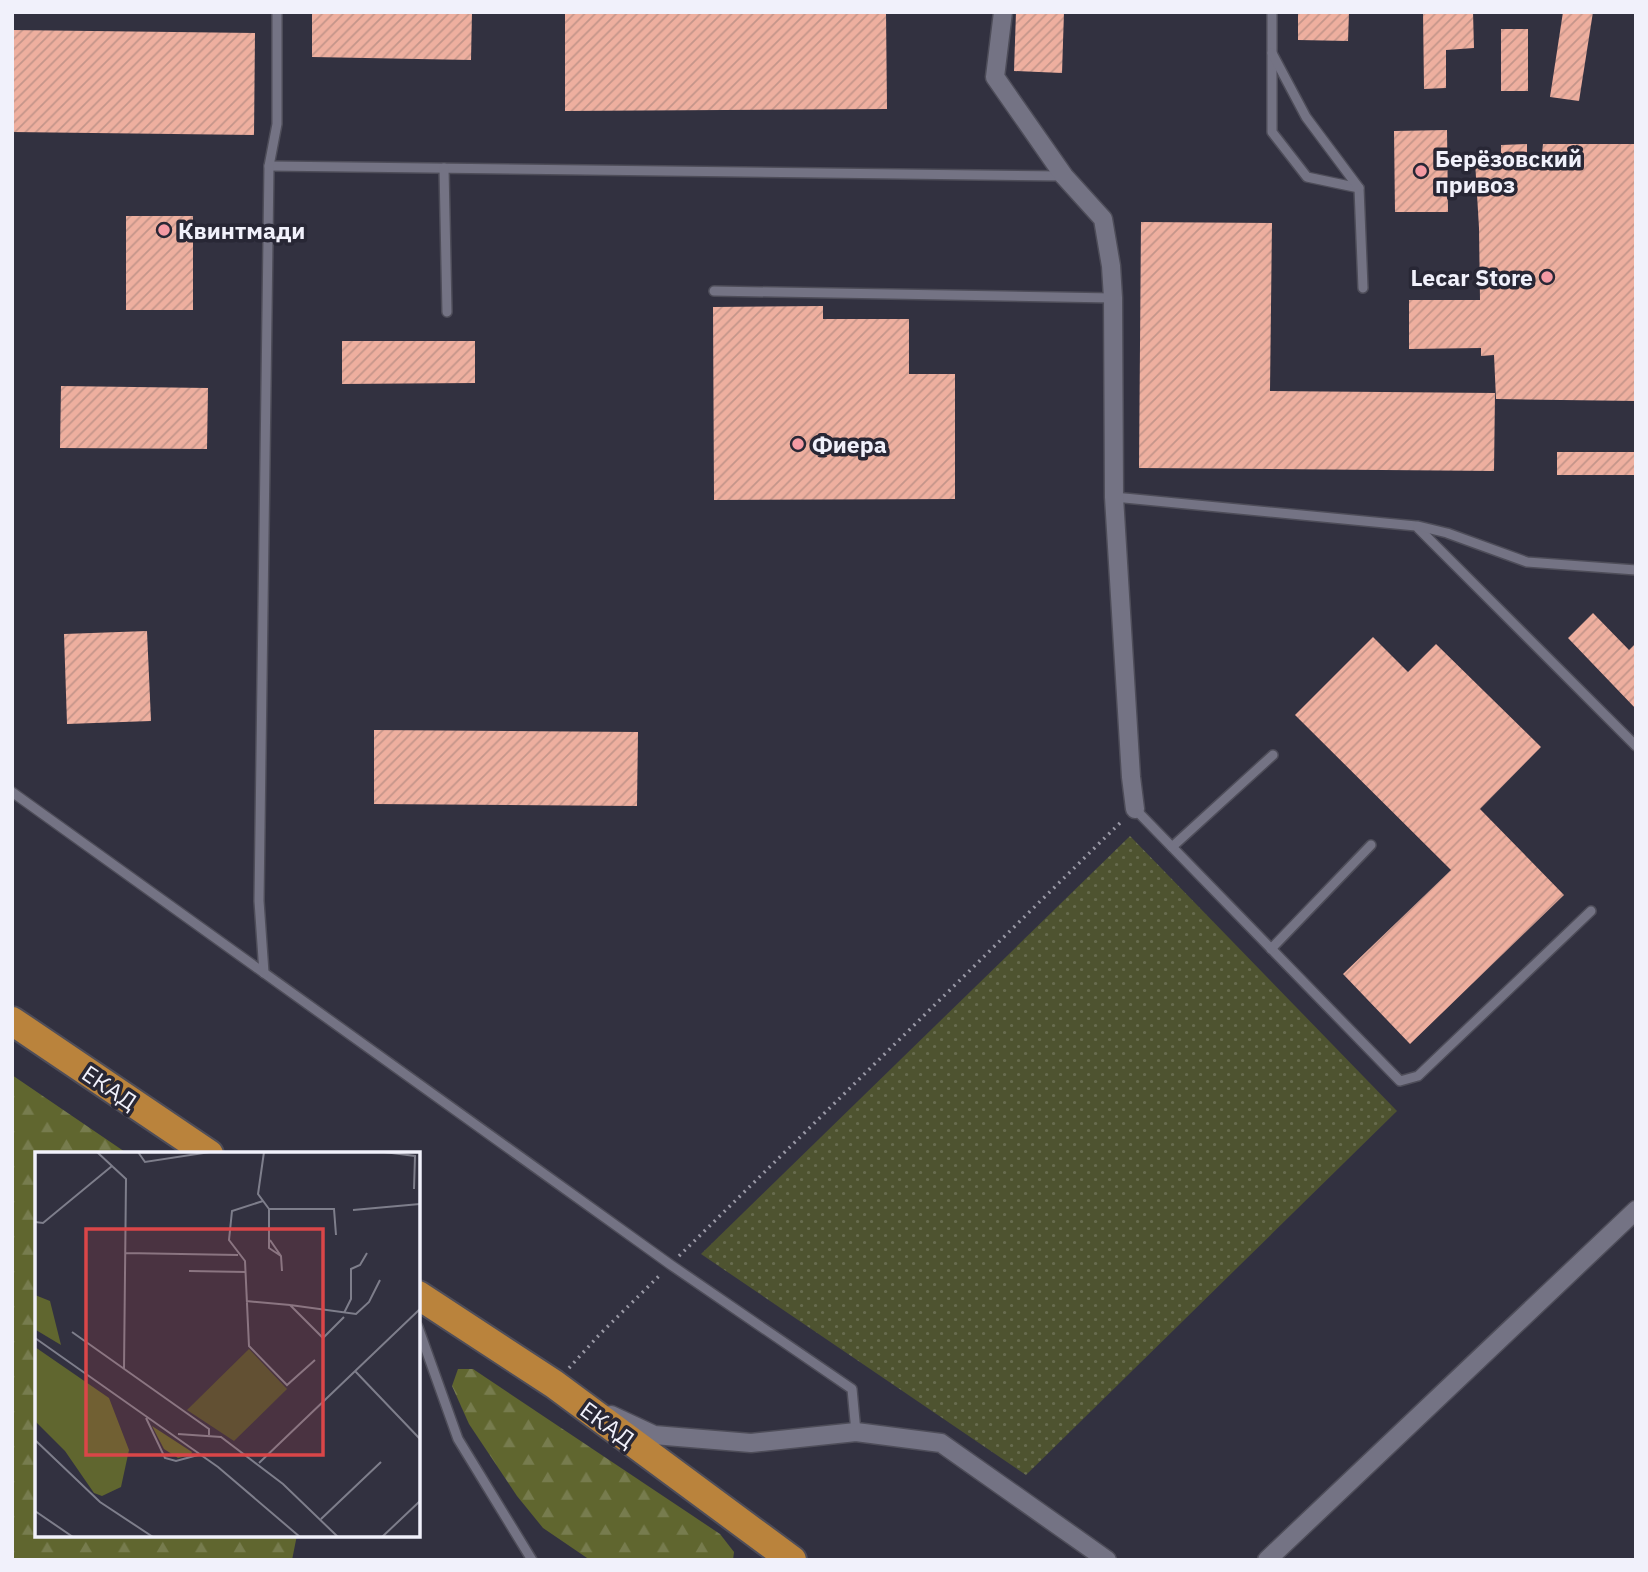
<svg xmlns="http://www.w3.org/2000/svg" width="1648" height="1572" font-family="'IBM Plex Sans',sans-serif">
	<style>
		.green { fill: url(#green-dots) }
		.forest { fill: url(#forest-firs) }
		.building { fill: url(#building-hatch) }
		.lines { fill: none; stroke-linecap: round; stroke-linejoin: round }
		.service-casing { stroke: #4e4d59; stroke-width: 12 }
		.minor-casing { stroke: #4e4d59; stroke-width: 21 }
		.trunk-casing { stroke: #4e4d59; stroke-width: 32 }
		.path { stroke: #9a99a6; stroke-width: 3.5; stroke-dasharray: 2 5; stroke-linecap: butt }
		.service { stroke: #747384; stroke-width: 9 }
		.minor { stroke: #747384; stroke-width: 18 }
		.trunk { stroke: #ba833c; stroke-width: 28 }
		.poi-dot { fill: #f49aa3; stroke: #282735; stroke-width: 2.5 }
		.labels { text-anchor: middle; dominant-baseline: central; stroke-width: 7; stroke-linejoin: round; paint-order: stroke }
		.poi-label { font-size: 23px; font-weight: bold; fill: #f1f1fb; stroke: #282735; text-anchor: start }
		.street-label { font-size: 23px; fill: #f1f1fb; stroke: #282735 }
		.inset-road { fill: none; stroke: #7e7e8b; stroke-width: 2 }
		.view { fill: #da4648; fill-opacity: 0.15; stroke: #da4648; stroke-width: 3.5 }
		.inset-edge { fill: none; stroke: #f1f1fb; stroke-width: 3.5 }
	</style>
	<defs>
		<pattern id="green-dots" width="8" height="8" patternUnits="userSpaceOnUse" patternTransform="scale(1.75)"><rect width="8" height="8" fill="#4e5330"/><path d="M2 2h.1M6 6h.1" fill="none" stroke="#686c4f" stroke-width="1.8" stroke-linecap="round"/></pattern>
		<pattern id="forest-firs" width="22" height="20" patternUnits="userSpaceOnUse" patternTransform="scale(1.75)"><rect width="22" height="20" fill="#60662f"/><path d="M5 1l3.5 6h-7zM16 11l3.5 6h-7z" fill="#777c4e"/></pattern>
		<pattern id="building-hatch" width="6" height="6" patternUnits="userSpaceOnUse" patternTransform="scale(1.75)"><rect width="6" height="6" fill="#eeaf9f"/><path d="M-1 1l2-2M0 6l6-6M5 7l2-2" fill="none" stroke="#c4958a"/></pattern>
	</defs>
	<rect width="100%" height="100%" fill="#323140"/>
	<polygon class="green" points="1130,836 1397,1111 1026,1475 701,1254"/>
	<g class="forest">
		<polygon points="12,1075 128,1154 37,1154 37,1535 297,1535 292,1560 12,1560"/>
		<polygon points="458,1369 473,1369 720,1534 734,1552 733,1560 590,1560 543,1528 517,1496 469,1424 452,1386"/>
	</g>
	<g class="building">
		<polygon points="312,12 472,12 471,60 312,57"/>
		<polygon points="565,12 886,12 887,109 565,111"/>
		<polygon points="1016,12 1064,12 1062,73 1014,71"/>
		<polygon points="1298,12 1349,12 1348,41 1298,40"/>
		<polygon points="1423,12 1473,12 1474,48 1446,50 1446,88 1424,89"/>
		<polygon points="1563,12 1593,12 1579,101 1550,97"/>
		<rect x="1501" y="29" width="27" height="62"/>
		<polygon points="12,30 255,33 254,135 12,132"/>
		<polygon points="1447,130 1448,212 1395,212 1394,131"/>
		<polygon points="1527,144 1527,160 1541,161 1543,144 1636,144 1636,401 1496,399 1494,355 1481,356 1481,348 1409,349 1409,300 1480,300 1479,228 1475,161 1501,160 1501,145"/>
		<rect x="126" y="216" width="67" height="94"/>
		<polygon points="1141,222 1272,223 1270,391 1495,393 1494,471 1139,468"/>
		<polygon points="823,306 823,319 909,319 909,374 955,374 955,499 714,500 713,307"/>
		<polygon points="342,341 475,341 475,383 342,384"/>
		<polygon points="61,386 208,388 207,449 60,448"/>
		<rect x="1557" y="452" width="79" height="23"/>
		<polygon points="1593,613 1629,650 1636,643 1636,709 1568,638"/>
		<polygon points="147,631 151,721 67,724 64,634"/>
		<polygon points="1373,637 1408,672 1436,644 1541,747 1480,809 1564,895 1410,1044 1343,974 1451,870 1295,715"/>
		<polygon points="374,730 638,732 637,806 374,804"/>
	</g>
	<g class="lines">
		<defs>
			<g id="service">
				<polyline points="1272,12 1272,132 1307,177 1359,188"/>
				<polyline points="1272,53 1306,117 1359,188 1363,288"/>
				<polyline points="269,166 1063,176"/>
				<polyline points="444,168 447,312"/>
				<polyline points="714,291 1113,298"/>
				<polyline points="1114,497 1416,526 1636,746"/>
				<polyline points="1418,526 1447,533 1527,562 1636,570"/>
				<polyline points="12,792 671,1265 852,1389 856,1432"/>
				<polyline points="1135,809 1400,1081 1418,1076 1591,911"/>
				<polyline points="1172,847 1273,755"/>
				<polyline points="1271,949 1371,845"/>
				<polyline points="264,973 259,901 269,166 277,124 277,12"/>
				<polyline points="418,1327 458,1439 532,1560"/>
			</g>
			<g id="minor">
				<polyline points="1003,12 995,77 1064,176 1103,219 1111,266 1113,298 1114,497 1131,777 1135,809"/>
				<polyline points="611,1415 654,1435 751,1443 856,1432 941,1443 1107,1560"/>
				<polyline points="1267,1560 1636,1210"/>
			</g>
			<g id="trunk">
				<polyline points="12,1021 209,1154"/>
				<polyline points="418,1295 554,1384 792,1560"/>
			</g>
		</defs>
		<use href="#service" class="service-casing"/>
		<use href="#minor" class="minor-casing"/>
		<use href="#trunk" class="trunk-casing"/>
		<g class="path">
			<polyline points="679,1256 1123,820"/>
			<polyline points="569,1368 600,1334 661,1274"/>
		</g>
		<use href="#service" class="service"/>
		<use href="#minor" class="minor"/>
		<use href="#trunk" class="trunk"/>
	</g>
	<g class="poi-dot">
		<circle cx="1421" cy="171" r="7"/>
		<circle cx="164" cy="230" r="7"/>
		<circle cx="1547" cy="277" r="7"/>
		<circle cx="798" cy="444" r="7"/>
	</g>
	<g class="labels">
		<g class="poi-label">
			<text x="1435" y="158">Берёзовский<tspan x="1435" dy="26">привоз</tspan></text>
			<text x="178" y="230">Квинтмади</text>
			<text x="1533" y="277" text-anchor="end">Lecar Store</text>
			<text x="812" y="444">Фиера</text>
		</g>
		<g class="street-label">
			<text transform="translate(110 1087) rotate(34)">ЕКАД</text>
			<text transform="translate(608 1424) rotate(36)">ЕКАД</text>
		</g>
	</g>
	<g transform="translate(35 1152)">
		<rect width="385" height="385" fill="#323140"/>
		<path d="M214,197l38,40 -53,52 -47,-31z" fill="#4e5330"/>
		<path d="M0,143l15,6 11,44 -25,-15zM0,195l74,51 20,52 -8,37 -19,9 -8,-3 -29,-42 -30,-30zM117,274l40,26 -1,3 -13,3 -14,-9z" fill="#60662f"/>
		<path class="inset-road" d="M103,0l7,10 65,-10M229,0l-6,42 11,15v39l12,8M349,0l31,4 -1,33M77,14l14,13 -2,190M228,49l-31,10 -3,29 16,21 4,85 38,39 28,-25M234,57h65l2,26M318,58l67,-6M0,70l8,1 69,-57 -15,-14M235,88l11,16 1,15M90,101l113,2M154,119l57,1M211,149l44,4 33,33 21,-21M255,153l66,9 13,-12 11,-22M309,161l7,-14v-30l9,-4 7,-12M37,180l137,97v6M0,186l183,129 82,70M320,219l65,68M111,266l19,40 11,3 22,-6M143,282l43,3 62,47 55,53M0,288l65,62 53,35M224,311l161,-154M0,359l38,26M286,367l60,-57M347,385l38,-36"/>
		<path class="view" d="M51,77h237v226h-237z"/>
		<rect width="385" height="385" class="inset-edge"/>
	</g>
	<rect width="1648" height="1572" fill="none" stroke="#f1f1fb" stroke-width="28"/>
</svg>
